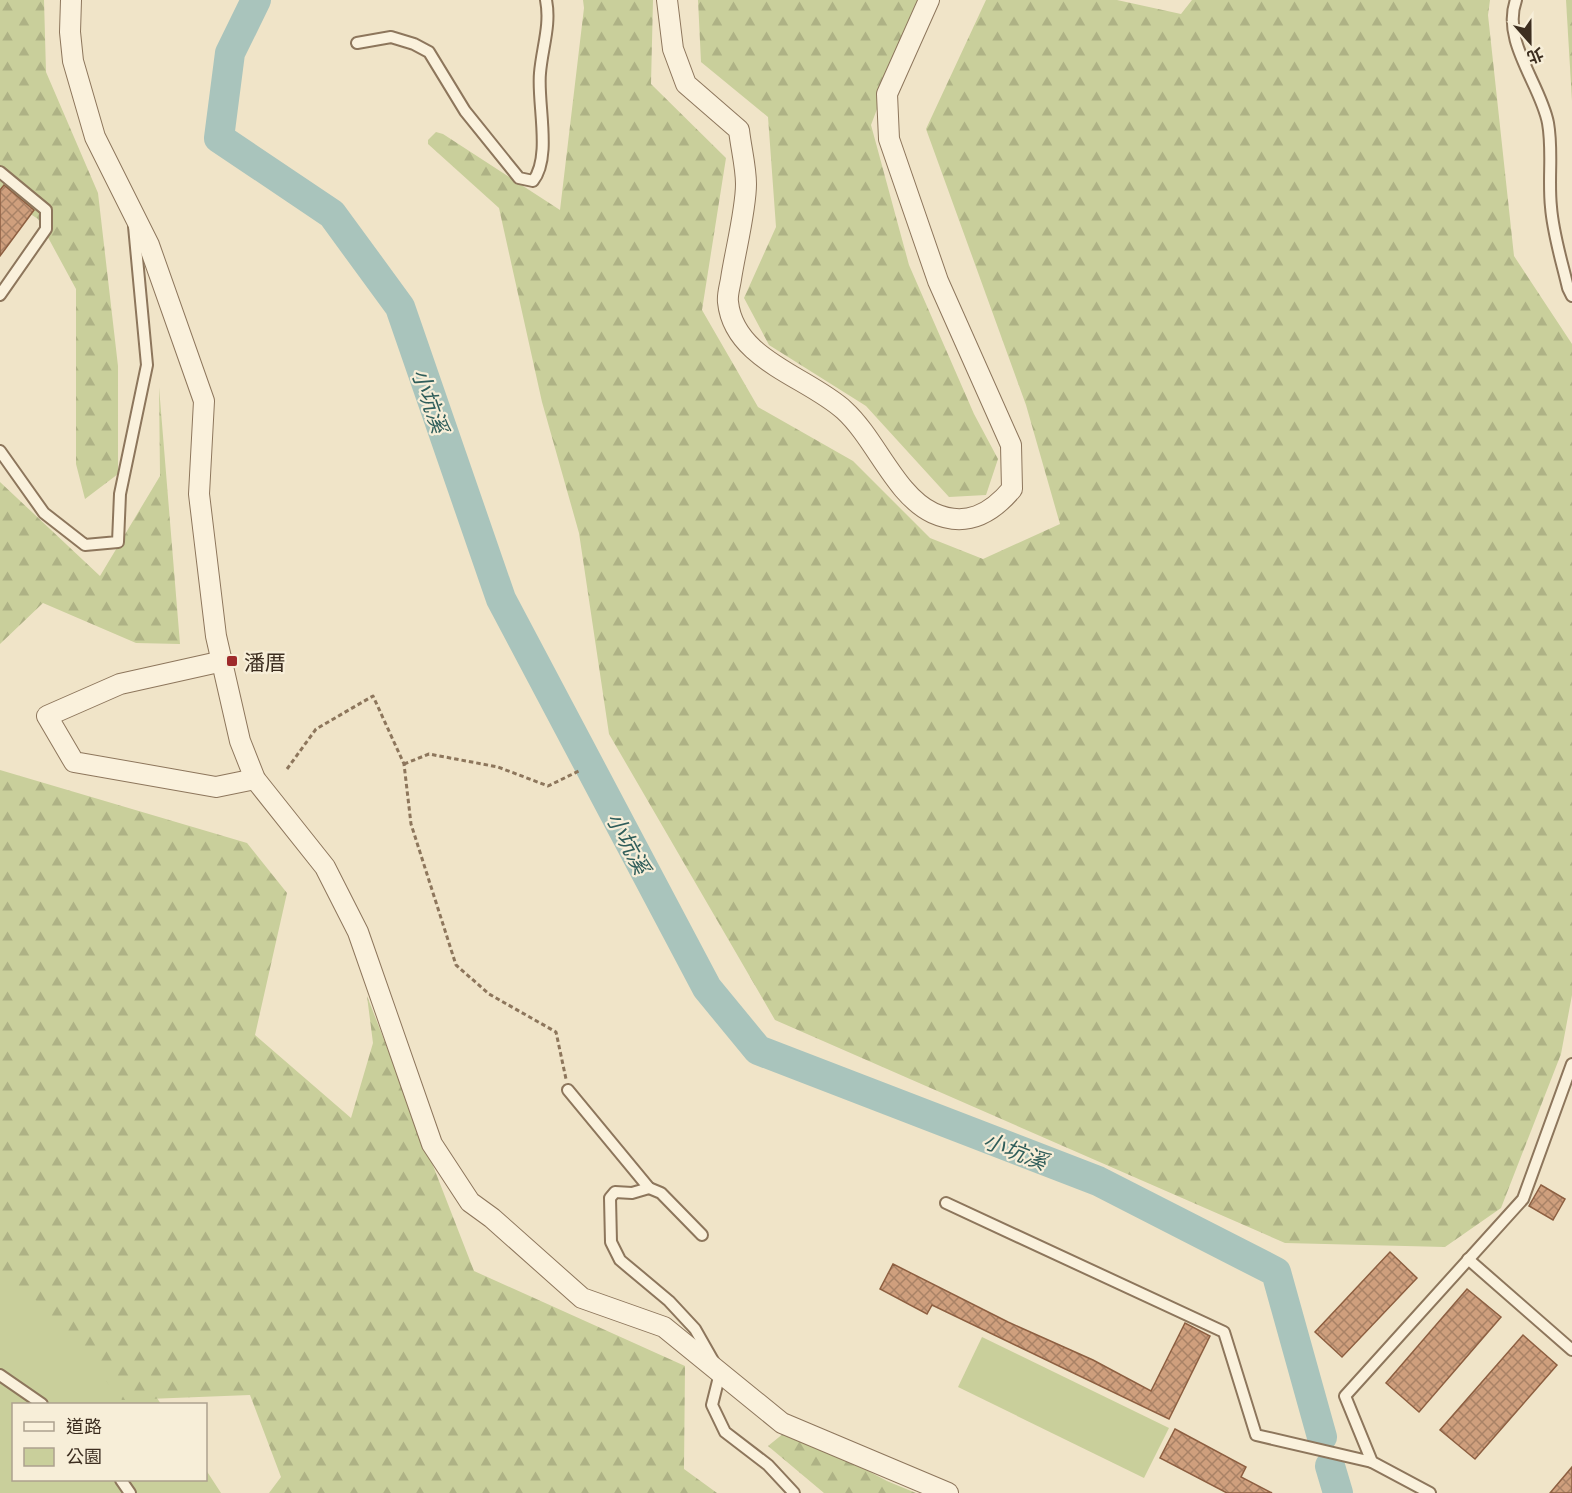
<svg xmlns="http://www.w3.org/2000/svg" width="1572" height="1493" font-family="Georgia,'Noto Sans TC',serif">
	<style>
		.green { fill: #c9cf9b }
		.forest { fill: url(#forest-firs) }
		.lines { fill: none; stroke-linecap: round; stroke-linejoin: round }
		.river { stroke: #a9c4bc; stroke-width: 30 }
		.building { fill: url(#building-cross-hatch); stroke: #8d5f41; stroke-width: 1.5 }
		.service-casing { stroke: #8d765c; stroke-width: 14 }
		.minor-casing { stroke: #8d765c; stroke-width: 22 }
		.path { stroke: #8d765c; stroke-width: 3; stroke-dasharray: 4.5 3; stroke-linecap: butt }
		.service { stroke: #faf1dc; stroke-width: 10 }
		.minor { stroke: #faf1dc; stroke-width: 20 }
		.poi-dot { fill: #9e2a2b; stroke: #f7eed8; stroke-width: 2 }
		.labels { text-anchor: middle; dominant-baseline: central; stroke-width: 4.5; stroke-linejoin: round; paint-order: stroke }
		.poi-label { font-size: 21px; fill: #3d2e20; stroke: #f7eed8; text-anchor: start }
		.water-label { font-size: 22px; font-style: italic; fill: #2f5d5a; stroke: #f7eed8 }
	</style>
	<defs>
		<pattern id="forest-firs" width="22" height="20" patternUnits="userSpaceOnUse" patternTransform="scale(1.5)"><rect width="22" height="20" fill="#c9cf9b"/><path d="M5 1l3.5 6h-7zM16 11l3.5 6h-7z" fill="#aeb285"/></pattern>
		<pattern id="building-cross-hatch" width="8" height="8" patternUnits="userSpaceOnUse" patternTransform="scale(1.5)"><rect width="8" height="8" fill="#cf9f7d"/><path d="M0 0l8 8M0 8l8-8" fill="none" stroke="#a98266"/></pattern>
	</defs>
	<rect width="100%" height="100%" fill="#f0e4c8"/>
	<g class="green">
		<polygon points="0,1165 161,1404 14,1404 14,1480 206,1480 206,1470 221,1493 0,1493"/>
		<polygon points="982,1337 1169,1428 1144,1478 958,1387"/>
	</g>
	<g class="forest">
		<polygon points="0,0 44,0 46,72 98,193 118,366 118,474 85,499 76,464 76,289 38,219 0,194"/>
		<polygon points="583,0 653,0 651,84 726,158 702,310 758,407 853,461 930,538 983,559 1060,524 1026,405 926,129 986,0 1117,0 1181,14 1192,0 1490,0 1488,15 1514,256 1572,344 1572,995 1561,1054 1501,1208 1445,1247 1285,1243 775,1020 609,734 579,533 542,402 499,208 428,144 428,140 436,132 443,134 560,210 584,8"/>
		<polygon points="698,0 918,0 871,125 909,265 974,414 998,459 986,495 949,497 866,406 769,345 744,298 776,227 768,117 701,62"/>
		<polygon points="1566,0 1572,0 1572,101"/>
		<polygon points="159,387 180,644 136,643 43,603 0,644 0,482 100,576 160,476"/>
		<polygon points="0,770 247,843 287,893 255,1035 351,1118 373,1043 367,996 474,1271 685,1366 684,1469 717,1493 269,1493 281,1477 250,1395 122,1400 42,1305 0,1274"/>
		<polygon points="789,1429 887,1481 916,1493 824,1493 768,1446"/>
	</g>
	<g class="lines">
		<g class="river">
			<polyline points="256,0 230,53 219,138 332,214 400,307 501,599 707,988 758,1050 1098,1181 1276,1272 1322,1437"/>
			<polyline points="1330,1466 1338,1493"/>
		</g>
	</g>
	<g class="building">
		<polygon points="4,185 34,210 0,256 0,190"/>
		<polygon points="1541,1185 1565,1199 1553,1220 1529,1206"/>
		<polygon points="1390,1252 1417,1278 1342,1357 1315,1332"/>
		<polygon points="893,1264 1008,1322 1093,1360 1151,1391 1185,1323 1210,1336 1169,1419 932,1305 927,1314 880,1289"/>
		<polygon points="1467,1289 1501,1317 1419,1412 1386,1383"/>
		<polygon points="1523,1335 1557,1365 1475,1459 1440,1430"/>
		<polygon points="1175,1429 1246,1467 1241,1477 1272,1493 1227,1493 1160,1458"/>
		<polygon points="1572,1467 1572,1493 1550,1493"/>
	</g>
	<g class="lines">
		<defs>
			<g id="service">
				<path d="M1516,0c-15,41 25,85 32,123 5,28 0,56 3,84 2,27 11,55 17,81l4,8"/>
				<path d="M357,43l34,-6 23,7 15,8 36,59 54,67 14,3c19,-24 4,-78 7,-108 2,-25 11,-48 6,-73"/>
				<polyline points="0,172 46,210 46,229 0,295"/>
				<polyline points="0,451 44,513 85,545 118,542 120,494 147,365 134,226"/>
				<polyline points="568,1090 649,1188 632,1193 615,1192 610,1198 611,1242 620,1260 669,1301 695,1329 720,1373 712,1405 725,1432 768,1465 794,1493"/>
				<polyline points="649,1188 661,1193 702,1235"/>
				<polyline points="946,1203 1224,1332 1256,1435 1372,1462"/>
				<polyline points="1468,1259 1572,1350"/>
				<polyline points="0,1375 42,1404"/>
				<polyline points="121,1480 130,1493"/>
				<polyline points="1430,1493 1372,1462 1345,1396 1523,1199 1572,1064"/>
			</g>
			<g id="minor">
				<polyline points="71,0 70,32 73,61 95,137 149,245 204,401 199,494 216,636 240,741 255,779 325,867 358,932 432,1144 470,1202 492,1218 582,1298 664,1327 782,1423 948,1493"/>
				<path d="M667,0l6,49 13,35 53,46c2,18 7,37 7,54 0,26 -11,68 -15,95 -1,7 -4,16 -3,23 6,58 80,75 116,108 32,29 51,85 89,103 33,15 58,1 79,-24l-1,-44 -73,-164 -49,-142 -2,-45 42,-94"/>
				<polyline points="223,661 120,684 47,716 74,762 216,787 255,779"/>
			</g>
		</defs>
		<use href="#service" class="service-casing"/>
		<use href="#minor" class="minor-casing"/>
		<g class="path">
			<polyline points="404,764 429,754 498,767 548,786 581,770"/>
			<polyline points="287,769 316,729 373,696 404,764 411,824 456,965 489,994 556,1032 566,1079"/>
		</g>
		<use href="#service" class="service"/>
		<use href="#minor" class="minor"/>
	</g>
	<rect class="poi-dot" x="226" y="655" width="12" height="12" rx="3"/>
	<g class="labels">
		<g class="poi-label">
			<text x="244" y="661">潘厝</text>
		</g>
		<g class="water-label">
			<text transform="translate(432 400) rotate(71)">小坑溪</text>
			<text transform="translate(630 842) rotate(62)">小坑溪</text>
			<text transform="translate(1016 1149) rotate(21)">小坑溪</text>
		</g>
	</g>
	<rect x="12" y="1403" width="195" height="78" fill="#f7eed8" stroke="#ada18e" stroke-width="1.5"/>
	<rect x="24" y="1422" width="30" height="9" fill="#faf1dc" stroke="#ada18e" stroke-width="1.5"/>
	<text x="66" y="1433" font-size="18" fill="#3d2e20">道路</text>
	<rect x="24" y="1448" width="30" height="18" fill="#c9cf9b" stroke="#ada18e" stroke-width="1.5"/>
	<text x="66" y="1463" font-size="18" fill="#3d2e20">公園</text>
	<g transform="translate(1530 42) rotate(159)" stroke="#f7eed8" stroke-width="4.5" paint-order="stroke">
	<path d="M0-4.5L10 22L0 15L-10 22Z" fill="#3d2e20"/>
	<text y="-9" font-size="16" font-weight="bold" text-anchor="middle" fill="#3d2e20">北</text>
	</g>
</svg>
